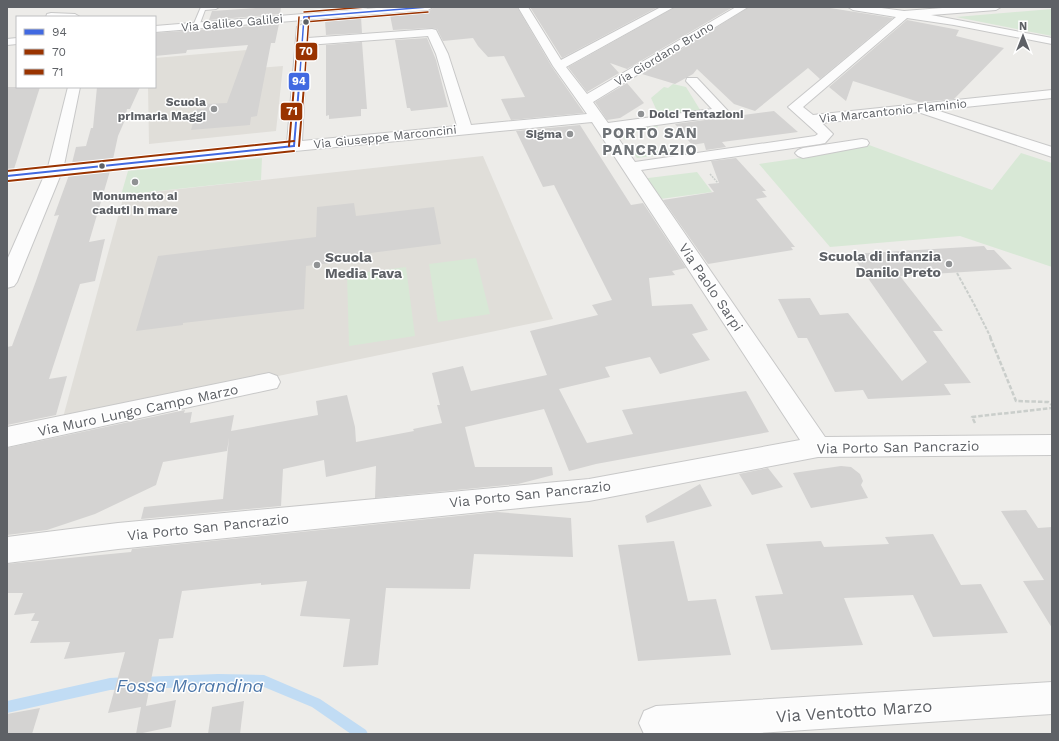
<svg xmlns="http://www.w3.org/2000/svg" width="1059" height="741" font-family="'Work Sans',sans-serif">
	<style>
		.education { fill: #e0ded9 }
		.green { fill: #d8e8d6 }
		.lines { fill: none; stroke-linecap: round; stroke-linejoin: round }
		.stream { fill: #c1dcf4; fill-rule: evenodd }
		.building { fill: #d4d3d2 }
		.lane-casing { stroke: #c8c8c8; stroke-width: 2 }
		.street-casing { stroke: #c8c8c8; stroke-width: 2 }
		.path-far2 { stroke: #cacecb; stroke-width: 1.5; stroke-dasharray: 2 1; stroke-linecap: butt }
		.path-far1 { stroke: #cacecb; stroke-width: 2; stroke-dasharray: 3.5 1.5; stroke-linecap: butt }
		.path { stroke: #cacecb; stroke-width: 2.5; stroke-dasharray: 4.5 2; stroke-linecap: butt }
		.lane { fill: #fcfcfc; fill-rule: evenodd }
		.street { fill: #fcfcfc; fill-rule: evenodd }
		.bus-1-far1-casing { stroke: #fff; stroke-width: 3 }
		.bus-1-casing { stroke: #fff; stroke-width: 4 }
		.bus-2-far1-casing { stroke: #fff; stroke-width: 3 }
		.bus-2-casing { stroke: #fff; stroke-width: 4 }
		.bus-3-far1-casing { stroke: #fff; stroke-width: 3 }
		.bus-3-casing { stroke: #fff; stroke-width: 4 }
		.bus-1-far1 { stroke: #4169e1; stroke-width: 1.5 }
		.bus-1 { stroke: #4169e1; stroke-width: 2 }
		.bus-2-far1 { stroke: #930; stroke-width: 1.5 }
		.bus-2 { stroke: #930; stroke-width: 2 }
		.bus-3-far1 { stroke: #930; stroke-width: 1.5 }
		.bus-3 { stroke: #930; stroke-width: 2 }
		.bus-dot { fill: #5e6166; stroke: #fff; stroke-width: 1.5 }
		.poi-dot { fill: #909294; stroke: #fff; stroke-width: 1.5 }
		.labels { text-anchor: middle; dominant-baseline: central; stroke-width: 3; stroke-linejoin: round; paint-order: stroke }
		.far-street-label { font-size: 12px; fill: #5e6166; stroke: #fff }
		.far-poi-label { font-size: 12px; font-weight: bold; fill: #5e6166; stroke: #fff; text-anchor: end }
		.poi-label { font-size: 14px; font-weight: bold; fill: #5e6166; stroke: #fff; text-anchor: end }
		.street-label { font-size: 14px; fill: #5e6166; stroke: #fff }
		.far-district-label { font-size: 15px; font-weight: bold; letter-spacing: 1px; fill: #6f7377; stroke: #fff }
		.near-street-label { font-size: 17px; fill: #5e6166; stroke: #fff }
		.near-water-label { font-size: 18px; font-style: italic; fill: #4b76a9; stroke: #fff }
		.line-badge { stroke: #fff; stroke-width: 1.5 }
		.badge-label { font-size: 11px; text-anchor: middle; font-weight: bold; fill: #fff }
	</style>
	<rect width="100%" height="100%" fill="#edece9"/>
	<g class="education">
		<polygon points="247,50 243,69 283,66 276,131 149,144 148,87 155,87 155,58"/>
		<polygon points="483,156 553,319 62,421 124,195"/>
	</g>
	<g class="green">
		<polygon points="1052,9 1052,36 956,17"/>
		<polygon points="673,84 686,87 702,113 661,120 651,98 664,87 668,88"/>
		<path d="M657,125l1,2c-11,5 -24,1 -31,13h-2l-7,-10z"/>
		<polygon points="869,145 992,190 1021,153 1052,163 1052,267 960,236 830,247 759,164 828,154"/>
		<polygon points="630,148 647,152 673,150 679,153 637,158"/>
		<polygon points="262,158 261,180 121,195 128,171"/>
		<polygon points="697,172 712,192 653,200 640,179"/>
		<polygon points="476,258 490,314 438,322 429,264"/>
		<polygon points="406,267 415,336 349,346 347,275"/>
	</g>
	<g class="lines">
		<g class="stream">
			<polygon points="218,674 264,675 320,699 366,730 368,734 351,734 312,707 264,687 218,686 141,689 137,687 135,683 137,679 141,677"/>
			<polygon points="126,677 130,679 132,683 130,687 126,689 110,690 7,713 7,701 110,678"/>
		</g>
	</g>
	<g class="building">
		<polygon points="270,7 281,7 280,14 209,20 212,11"/>
		<polygon points="452,7 517,7 552,67 584,113 511,120 501,99 525,97 504,56 488,57 478,46 473,38 443,41 437,29 432,28 393,30 390,15 428,12 433,8"/>
		<polygon points="530,7 658,7 562,58"/>
		<polygon points="675,7 733,7 627,69 610,63 619,73 587,92 568,67"/>
		<polygon points="749,7 824,7 893,18 820,79 808,68 755,111 734,104 697,69 693,74 675,84 642,74"/>
		<polygon points="361,17 362,33 326,35 325,20"/>
		<polygon points="907,20 959,30 956,36 1004,48 954,99 919,102 853,81 846,101 829,87"/>
		<polygon points="279,24 275,43 271,43 257,116 251,117 250,125 191,130 197,109 204,109 206,104 227,103 248,45 187,50 186,53 155,56 155,33"/>
		<polygon points="427,38 436,60 448,107 411,111 410,108 407,108 395,40"/>
		<polygon points="362,42 367,109 361,109 361,116 329,119 329,115 326,116 326,45"/>
		<polygon points="627,83 644,103 620,118 607,120 595,102"/>
		<polygon points="7,87 40,87 14,169 7,169"/>
		<polygon points="97,87 140,87 130,109 127,109 125,120 118,136 113,159 72,163 76,147 86,146 91,128 93,128"/>
		<polygon points="774,111 798,132 722,142 726,147 706,150 704,143 692,145 675,124"/>
		<polygon points="580,125 631,205 643,203 686,268 672,271 675,275 649,278 652,306 692,304 708,330 692,334 710,360 660,374 650,357 605,367 610,377 559,389 587,443 633,434 622,410 746,391 769,432 596,464 569,471 544,409 465,427 475,467 552,467 553,475 518,484 375,498 376,466 326,477 324,460 283,469 281,506 141,519 144,507 223,499 229,438 227,451 163,462 156,485 95,514 47,530 7,535 7,448 185,410 184,413 192,412 190,423 234,415 231,431 318,415 316,401 347,395 355,427 356,442 414,431 413,429 442,423 437,405 440,405 432,373 463,366 471,391 547,375 530,331 598,315 592,305 612,300 554,185 543,187 516,131"/>
		<polygon points="736,158 766,191 762,191 767,197 756,199 795,247 791,247 793,250 708,264 663,200 714,192 708,184 719,183 711,161"/>
		<polygon points="110,171 89,242 105,239 95,281 80,284 49,379 67,376 56,415 7,425 7,347 12,346 36,281 59,215 54,216 69,175"/>
		<polygon points="354,203 356,216 434,207 441,244 347,256 347,261 306,266 304,309 183,323 183,325 136,331 158,256 316,237 317,207"/>
		<polygon points="984,246 987,250 994,250 1012,269 900,276 943,331 933,331 971,383 944,384 951,395 868,399 863,390 835,392 807,338 798,338 778,299 810,298 820,315 848,313 902,381 927,362 851,254"/>
		<polygon points="841,466 851,467 860,474 863,481 861,485 868,498 811,508 793,473"/>
		<polygon points="768,468 783,487 752,495 739,474"/>
		<polygon points="700,484 712,506 647,523 645,516"/>
		<polygon points="1026,510 1038,528 1052,527 1052,628 1023,581 1044,580 1001,511"/>
		<polygon points="497,512 571,518 573,557 474,554 470,589 386,588 378,665 343,667 350,619 300,616 307,581 261,585 261,583 182,591 173,638 159,639 146,706 176,700 171,727 138,734 136,734 141,707 108,713 125,652 64,659 70,642 30,643 39,621 31,621 35,613 14,615 23,593 7,593 7,564 131,552 132,549"/>
		<polygon points="933,534 961,585 981,584 1008,633 933,637 913,595 844,598 863,645 771,650 755,596 783,594 766,544 821,541 824,547 889,544 885,537"/>
		<polygon points="674,541 688,601 716,599 731,655 638,661 618,545"/>
		<polygon points="244,701 240,734 208,734 212,707"/>
		<polygon points="40,708 32,734 7,734 7,714"/>
	</g>
	<g class="lines">
		<defs>
			<polygon id="lane" points="201,7 219,7 216,9 205,10 199,26 194,27 193,26"/>
			<g id="street">
				<polygon points="389,7 433,7 428,10 155,32 155,26"/>
				<path d="M518,7h10l33,53 100,-53h13l-108,60 21,27 149,-87h12l-155,95 15,21 104,-14 -26,-28 1,-3h10l32,34 -2,3 -5,1 -109,15 22,31 180,-26 3,-2 -30,-27 108,-90 -43,-7 -5,-3h26l30,4 51,-4h46l-5,3 -65,5 121,23v6l-98,-19 -47,-7 -104,89 10,8 239,-25v8l-116,12 116,37v10l-134,-45 -96,11 11,11 -8,9 -5,1 -179,26 184,267 227,-2v20l-234,2 -229,44 -471,48 -111,14v-26l111,-14 471,-44 211,-39 -208,-318 -531,52 -44,108 -3,4 -7,2v-28l37,-84 -37,5v-10l41,-4 20,-80h12l-16,78 223,-22 10,-116 6,-3 6,3 -1,11 124,-9 4,1 12,24 23,71 116,-11 -34,-48zM428,36l8,18 21,72 -155,15 5,-96z"/>
				<polygon points="51,13 75,14 80,17 46,17 47,14"/>
				<polygon points="17,38 17,44 7,45 7,39"/>
				<polygon points="862,139 867,140 869,143 867,146 803,158 798,156 795,153 798,150 803,148"/>
				<polygon points="269,373 277,376 280,382 277,388 7,447 7,427"/>
				<polygon points="1052,682 1052,714 743,734 644,734 639,723 644,711 656,706"/>
			</g>
		</defs>
		<use href="#lane" class="lane-casing"/>
		<use href="#street" class="street-casing"/>
		<polyline class="path-far2" points="710,174 718,183"/>
		<polyline class="path-far1" points="957,273 974,304 991,338"/>
		<g class="path">
			<polyline points="990,337 1016,401 1048,402 1052,405"/>
			<polyline points="975,423 972,417 1052,408"/>
		</g>
		<use href="#lane" class="lane"/>
		<use href="#street" class="street"/>
		<defs>
			<g id="bus-1-far1">
				<polyline points="304,17 428,7"/>
				<polyline points="299,87 304,17"/>
			</g>
			<g id="bus-1">
				<polyline points="294,146 299,86"/>
				<polyline points="7,176 294,146"/>
			</g>
			<g id="bus-2-far1">
				<polyline points="304,22 428,12"/>
				<polyline points="304,87 309,17"/>
			</g>
			<g id="bus-2">
				<polyline points="299,146 304,86"/>
				<polyline points="8,181 294,151"/>
			</g>
			<g id="bus-3-far1">
				<polyline points="304,12 366,7"/>
				<polyline points="294,87 299,17"/>
			</g>
			<g id="bus-3">
				<polyline points="289,146 294,86"/>
				<polyline points="7,171 294,141"/>
			</g>
		</defs>
		<use href="#bus-1-far1" class="bus-1-far1-casing"/>
		<use href="#bus-1" class="bus-1-casing"/>
		<use href="#bus-2-far1" class="bus-2-far1-casing"/>
		<use href="#bus-2" class="bus-2-casing"/>
		<use href="#bus-3-far1" class="bus-3-far1-casing"/>
		<use href="#bus-3" class="bus-3-casing"/>
		<use href="#bus-1-far1" class="bus-1-far1"/>
		<use href="#bus-1" class="bus-1"/>
		<use href="#bus-2-far1" class="bus-2-far1"/>
		<use href="#bus-2" class="bus-2"/>
		<use href="#bus-3-far1" class="bus-3-far1"/>
		<use href="#bus-3" class="bus-3"/>
	</g>
	<g class="bus-dot">
		<circle cx="306" cy="22" r="3.5"/>
		<circle cx="102" cy="166" r="3.5"/>
	</g>
	<g class="poi-dot">
		<circle cx="214" cy="109" r="4"/>
		<circle cx="641" cy="114" r="4"/>
		<circle cx="570" cy="134" r="4"/>
		<circle cx="135" cy="182" r="4"/>
		<circle cx="949" cy="264" r="4"/>
		<circle cx="317" cy="265" r="4"/>
	</g>
	<g class="labels">
		<g class="far-street-label">
			<text transform="translate(232 23) rotate(-5)">Via Galileo Galilei</text>
			<text transform="translate(664 54) rotate(-31)">Via Giordano Bruno</text>
			<text transform="translate(893 111) rotate(-6)">Via Marcantonio Flaminio</text>
			<text transform="translate(385 137) rotate(-6)">Via Giuseppe Marconcini</text>
		</g>
		<g class="far-poi-label">
			<text x="206" y="102">Scuola<tspan x="206" dy="14">primaria Maggi</tspan></text>
			<text x="649" y="114" text-anchor="start">Dolci Tentazioni</text>
			<text x="562" y="134">Sigma</text>
			<text x="135" y="196" text-anchor="middle">Monumento ai<tspan x="135" dy="14">caduti in mare</tspan></text>
		</g>
		<g class="poi-label">
			<text x="941" y="256">Scuola di infanzia<tspan x="941" dy="16">Danilo Preto</tspan></text>
			<text x="325" y="257" text-anchor="start">Scuola<tspan x="325" dy="16">Media Fava</tspan></text>
		</g>
		<g class="street-label">
			<text transform="translate(711 287) rotate(56)">Via Paolo Sarpi</text>
			<text transform="translate(138 410) rotate(-12)">Via Muro Lungo Campo Marzo</text>
			<text transform="translate(898 447) rotate(-1)">Via Porto San Pancrazio</text>
			<text transform="translate(530 494) rotate(-6)">Via Porto San Pancrazio</text>
			<text transform="translate(208 527) rotate(-6)">Via Porto San Pancrazio</text>
		</g>
		<g class="far-district-label">
			<text x="650" y="133">PORTO SAN<tspan x="650" dy="17">PANCRAZIO</tspan></text>
		</g>
		<g class="near-street-label">
			<text transform="translate(854 711) rotate(-4)">Via Ventotto Marzo</text>
		</g>
		<g class="near-water-label">
			<text x="190" y="685">Fossa Morandina</text>
		</g>
	</g>
	<g class="line-badge">
		<rect x="295" y="42" width="23" height="19" rx="4" fill="#930"/>
		<rect x="288" y="72" width="22" height="19" rx="4" fill="#4169e1"/>
		<rect x="280" y="102" width="23" height="19" rx="4" fill="#930"/>
	</g>
	<g class="badge-label">
		<text x="306" y="55">70</text>
		<text x="299" y="85">94</text>
		<text x="292" y="115">71</text>
	</g>
	<rect width="1059" height="741" fill="none" stroke="#5e6166" stroke-width="16"/>
	<rect x="16" y="16" width="140" height="72" fill="#ffffff" stroke="#bfc0c2"/>
	<rect x="24" y="29" width="20" height="6" fill="#4169e1" stroke="#bfc0c2"/>
	<text x="52" y="36" font-size="12" fill="#5e6166">94</text>
	<rect x="24" y="49" width="20" height="6" fill="#993300" stroke="#bfc0c2"/>
	<text x="52" y="56" font-size="12" fill="#5e6166">70</text>
	<rect x="24" y="69" width="20" height="6" fill="#993300" stroke="#bfc0c2"/>
	<text x="52" y="76" font-size="12" fill="#5e6166">71</text>
	<g transform="translate(1023 36)" stroke="#ffffff" stroke-width="3" paint-order="stroke">
	<path d="M0-3L7 15L0 10L-7 15Z" fill="#5e6166"/>
	<text y="-6" font-size="11" font-weight="bold" text-anchor="middle" fill="#5e6166">N</text>
	</g>
</svg>
